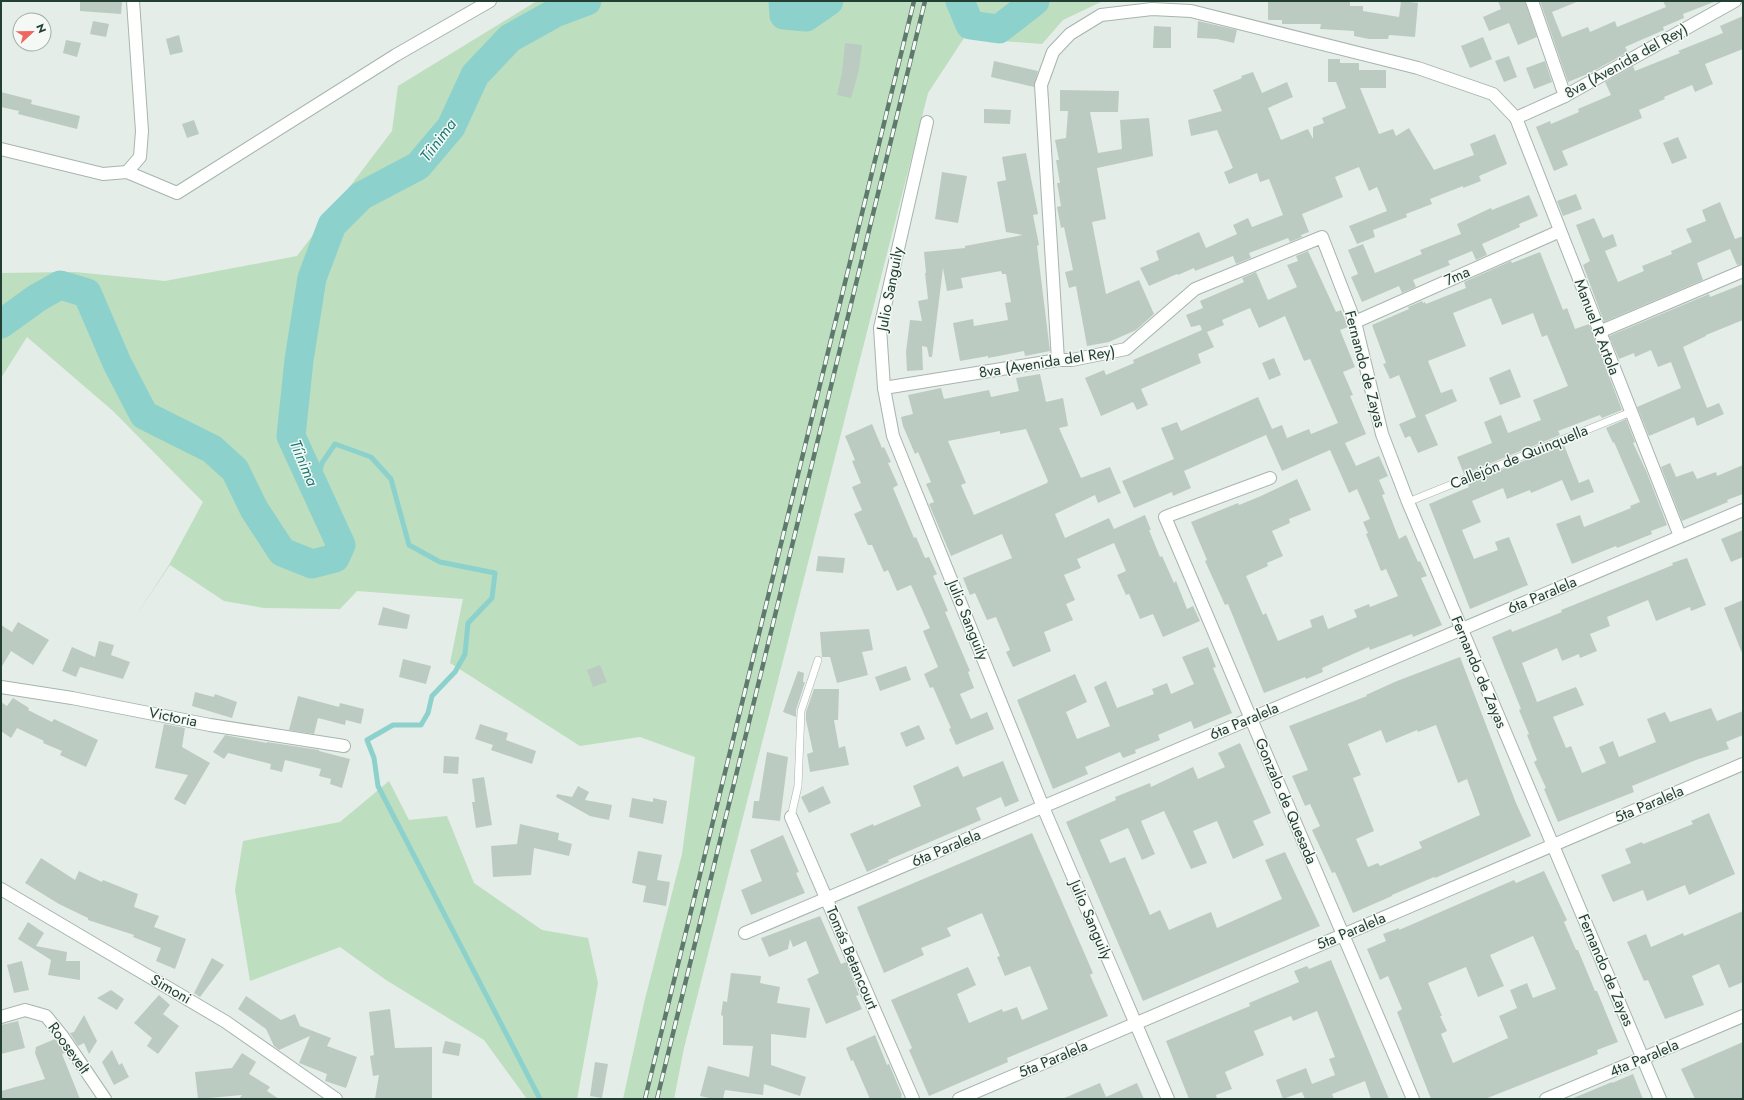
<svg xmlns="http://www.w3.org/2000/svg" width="1744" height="1100" font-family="Jost,sans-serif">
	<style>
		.green { fill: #bddebf }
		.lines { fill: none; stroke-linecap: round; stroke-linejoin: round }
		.stream { stroke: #8dd1cd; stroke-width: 5 }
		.river { stroke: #8dd1cd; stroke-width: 29 }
		.building { fill: #bccbc2; fill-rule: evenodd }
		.service-casing { stroke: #a6b5ad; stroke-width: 8 }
		.minor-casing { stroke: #a6b5ad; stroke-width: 14 }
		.service { stroke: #fff; stroke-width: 7 }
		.minor { stroke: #fff; stroke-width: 12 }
		.rail-casing { stroke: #5e7a6d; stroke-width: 4.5 }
		.rail { stroke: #f4f9f6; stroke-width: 3; stroke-dasharray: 9; stroke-linecap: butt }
		.labels { text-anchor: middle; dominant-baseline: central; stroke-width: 3; stroke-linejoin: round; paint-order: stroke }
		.street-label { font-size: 15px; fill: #233e32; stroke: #f4f9f6 }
		.water-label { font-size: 16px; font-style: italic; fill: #1e7a76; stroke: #f4f9f6 }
	</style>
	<rect width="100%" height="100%" fill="#e4ede7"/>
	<g class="green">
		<polygon points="537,1 1103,1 1063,20 1042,44 964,38 928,93 684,1048 674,1099 623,1099 644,1003 682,854 695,757 640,737 580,746 450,663 463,599 357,591 340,609 264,608 224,601 170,565 135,617 84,617 4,586 84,617 135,617 169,565 203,502 113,411 27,337 1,378 1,273 75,272 165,281 297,256 392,131 398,86"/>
		<polygon points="389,781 409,820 447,816 474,883 542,930 588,938 598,983 577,1099 527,1099 484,1040 386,980 340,947 250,981 235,890 243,841 340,822"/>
	</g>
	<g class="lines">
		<polyline class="stream" points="315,488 322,463 335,444 371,457 391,479 409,545 440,562 495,573 492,598 468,623 465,654 455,672 432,696 428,713 421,725 393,725 367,740 374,758 378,786 540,1099"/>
		<g class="river">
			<polyline points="783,1 784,15 806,17 829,1"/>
			<polyline points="960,1 970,25 999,29 1035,1"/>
			<polyline points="1,324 37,298 60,285 87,293 117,363 144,415 212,449 235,470 254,509 282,552 312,564 335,558 341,545 291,436 299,360 312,278 332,225 361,196 418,166 451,127 475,75 510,38 555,13 587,1"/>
		</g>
	</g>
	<g class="building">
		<polygon points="80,1 122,2 121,14 80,11"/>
		<polygon points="1268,1 1350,1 1350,6 1363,6 1363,11 1399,17 1401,1 1418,3 1415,37 1389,35 1388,39 1369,39 1354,36 1354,31 1320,29 1321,24 1282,24 1282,20 1268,20"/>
		<polygon points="1498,1 1525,1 1537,37 1518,45 1509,23 1489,31 1483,17 1501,9"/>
		<polygon points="1540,1 1579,1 1552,12 1562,37 1588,27 1590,32 1615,21 1617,27 1666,7 1663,1 1714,2 1683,14 1684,18 1663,27 1664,30 1625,47 1628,52 1590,73 1568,82"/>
		<polygon points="1743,16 1743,49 1705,64 1713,84 1695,92 1692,85 1664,97 1665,99 1639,110 1642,118 1562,151 1568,165 1554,171 1536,127 1550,121 1551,124 1579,112 1578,109 1611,95 1605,82 1633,66 1635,71 1680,53 1678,51 1723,33 1720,26"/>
		<polygon points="93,21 109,24 106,37 90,34"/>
		<polygon points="1198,21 1237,30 1234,43 1217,39 1197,38"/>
		<polygon points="1154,26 1171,27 1171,48 1153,48"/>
		<polygon points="179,35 183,52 170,55 166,39"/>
		<polygon points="1483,37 1492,59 1470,68 1461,46"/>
		<polygon points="66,40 81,43 77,57 63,53"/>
		<polygon points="845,43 862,45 859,70 851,98 837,95 842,73"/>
		<polygon points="1509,56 1517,77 1504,82 1495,61"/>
		<polygon points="1328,59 1340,59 1340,63 1359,63 1359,70 1386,70 1386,88 1360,88 1379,134 1393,129 1396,136 1409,128 1434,170 1474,155 1470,144 1495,134 1507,164 1479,176 1481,181 1463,188 1463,186 1430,199 1432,204 1406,214 1407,217 1373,230 1375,237 1357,244 1349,226 1387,211 1377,187 1369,191 1359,167 1335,177 1343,197 1302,214 1309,232 1301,235 1302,237 1290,242 1288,238 1249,253 1251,258 1236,264 1233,256 1195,271 1194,268 1178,275 1177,274 1149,286 1140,268 1159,260 1156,251 1199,232 1206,248 1237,234 1233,225 1248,218 1252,227 1283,215 1269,179 1260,182 1257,173 1229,184 1224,172 1233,168 1217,130 1191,136 1188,120 1222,111 1213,90 1242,78 1241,76 1253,72 1262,93 1287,82 1293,97 1268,108 1281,140 1308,129 1313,139 1313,127 1324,123 1322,118 1346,108 1336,82 1328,82"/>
		<polygon points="994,61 1038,71 1034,87 991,77"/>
		<polygon points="1545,61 1552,82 1534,89 1526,68"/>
		<polygon points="1060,90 1119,91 1118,112 1090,112 1098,153 1122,149 1120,120 1149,118 1153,156 1097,168 1106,219 1092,222 1106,294 1139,280 1154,314 1136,330 1109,342 1087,346 1076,286 1069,288 1065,272 1073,270 1064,227 1061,228 1057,207 1061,206 1057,183 1060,183 1056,160 1059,160 1055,140 1066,138 1068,111 1060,111"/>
		<polygon points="1,92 32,100 31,104 80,116 77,129 18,114 19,111 1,107"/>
		<polygon points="984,109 1011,110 1010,124 984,123"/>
		<polygon points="194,120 199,134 187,138 182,124"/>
		<polygon points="1678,137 1687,158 1672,164 1663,143"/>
		<polygon points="1026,153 1038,214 1033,215 1039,245 1037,246 1050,351 1025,356 1024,351 988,358 988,356 960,361 953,323 973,319 974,326 1008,320 1005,303 1011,302 1006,274 1002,274 1001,271 961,278 963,288 947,291 943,268 932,357 929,357 927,347 922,346 923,370 907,371 906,352 910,320 922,321 918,301 928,299 925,273 926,273 924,252 965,248 965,246 1023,235 1006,232 997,182 1006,180 1002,157"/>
		<polygon points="942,172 967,176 958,223 935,219"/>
		<polygon points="1576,194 1582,209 1563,216 1557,201"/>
		<polygon points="1529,195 1538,216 1519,224 1520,227 1482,244 1487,255 1476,260 1472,251 1448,261 1450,265 1413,280 1416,287 1402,293 1399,286 1362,302 1351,277 1358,274 1348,250 1363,244 1375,273 1422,254 1420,250 1461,234 1457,224 1491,208 1492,210"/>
		<polygon points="1720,202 1735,239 1743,236 1743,264 1737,265 1730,249 1697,263 1703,280 1604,322 1583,265 1590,261 1576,225 1594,218 1603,238 1613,234 1617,246 1605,251 1618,282 1644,271 1642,266 1672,254 1671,251 1692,242 1686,229 1706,221 1702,210"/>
		<polygon points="1308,251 1336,312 1341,310 1348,327 1340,330 1355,367 1343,372 1353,395 1350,396 1366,434 1345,443 1356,466 1379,456 1388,476 1379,480 1385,494 1382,495 1399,539 1406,535 1418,562 1420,561 1427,576 1421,578 1442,625 1413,637 1412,634 1370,650 1369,647 1322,668 1323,672 1306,679 1305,677 1264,693 1228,604 1225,605 1205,561 1207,560 1191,522 1238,503 1239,505 1261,496 1297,479 1311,510 1289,519 1290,523 1272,531 1283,556 1267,563 1268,566 1246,576 1263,615 1266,613 1278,641 1312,627 1310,620 1323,615 1328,629 1357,617 1354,610 1369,604 1370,607 1398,596 1386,569 1381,571 1366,534 1368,533 1363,522 1370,519 1357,489 1349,493 1330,450 1282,471 1266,435 1184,471 1191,488 1173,496 1172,492 1134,508 1122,481 1174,459 1161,428 1177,422 1181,431 1258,397 1272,429 1282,425 1287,438 1309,429 1311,434 1338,423 1310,359 1304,361 1285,316 1259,328 1250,308 1222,320 1224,325 1207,332 1214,347 1198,354 1201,363 1141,389 1148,405 1137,410 1133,402 1101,416 1085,378 1104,370 1106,375 1134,363 1133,360 1202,330 1200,325 1191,327 1186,315 1203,308 1200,301 1244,282 1242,278 1256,272 1268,300 1297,287 1287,265 1298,261 1296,256"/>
		<polygon points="1540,252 1563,310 1567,308 1575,329 1589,324 1622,410 1602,418 1600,415 1558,431 1560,435 1464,474 1457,457 1492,443 1484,422 1501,415 1508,433 1541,420 1533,400 1568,386 1547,335 1542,337 1533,313 1502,325 1491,298 1453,313 1466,346 1428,361 1441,393 1452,389 1457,401 1425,415 1438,445 1418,453 1410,436 1405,438 1399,424 1416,417 1399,375 1390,379 1383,364 1386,363 1372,325 1409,309 1408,307 1422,301 1423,303 1425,302 1426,304 1466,288 1464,282 1511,261 1512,263"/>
		<polygon points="1743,284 1743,320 1706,335 1706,336 1683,347 1707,408 1719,403 1724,414 1697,426 1694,417 1649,436 1637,407 1681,388 1671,362 1658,367 1651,350 1635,357 1634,353 1619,359 1609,336 1709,294 1710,297"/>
		<polygon points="1274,358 1281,375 1269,380 1262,363"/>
		<polygon points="1510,369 1521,397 1500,405 1489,378"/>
		<path d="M1040,374l6,28 17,-4 5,28 -9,2 22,50 29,-11 11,26 -23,10 -3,-8 -40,19 10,24 44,-20 5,11 31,-14 6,15h-2l11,27 2,-1 12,27 2,-2 11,28 6,-3 7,15 -37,16 -10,-23 -13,5 -11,-25 -3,1 -9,-20 9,-4 -12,-28 -37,16 4,9 -17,7 11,25 -9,4 7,16 -29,12 7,19 -38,16 -7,-15 4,-2 -14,-33 -9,3 -12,-27 -5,2 -7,-17 49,-20 -10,-24 -51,22 -22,-52 5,-2 -8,-18 5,-2 -13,-30 -3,2 -12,-28 -2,-9 12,-3 -5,-19 33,-7 3,11 45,-9 2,7 28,-6 -3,-13zM1026,429l22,52 -1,2 -73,32 -13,-30 5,-2 -18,-42 52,-10v3z"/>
		<polygon points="1626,419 1635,442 1633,443 1647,473 1667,525 1651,531 1652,534 1617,548 1616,546 1572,564 1556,524 1580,515 1584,527 1631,508 1630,506 1640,502 1614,442 1613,443 1606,428"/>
		<polygon points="872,424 882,448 884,447 891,462 888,463 898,485 893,488 914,538 916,537 925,558 929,557 937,574 933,576 948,611 945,612 970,671 968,672 974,688 960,694 971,719 987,712 994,729 956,745 949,729 951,728 933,687 930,688 924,674 938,667 923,631 930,628 911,585 897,591 888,570 884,572 872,545 868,545 854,514 862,510 852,487 861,483 852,461 855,460 845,436"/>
		<polygon points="1564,445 1579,483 1589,479 1594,492 1571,501 1562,480 1531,493 1530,490 1507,499 1503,488 1472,501 1481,522 1462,530 1474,559 1498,550 1495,542 1509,537 1528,585 1470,609 1429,504 1469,487 1467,483"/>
		<polygon points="1670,463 1676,477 1693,471 1697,479 1716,472 1717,476 1743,465 1743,494 1727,500 1728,502 1682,521 1661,467"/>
		<polygon points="1743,530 1743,557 1731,562 1721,539"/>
		<polygon points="818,556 845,558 843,573 816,571"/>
		<polygon points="1687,558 1706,605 1691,611 1690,607 1656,621 1648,600 1607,617 1610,626 1590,634 1597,651 1580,658 1579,654 1562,661 1557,648 1522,663 1537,702 1576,687 1584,705 1553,717 1566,748 1571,746 1582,773 1606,763 1599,747 1613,741 1619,757 1656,742 1647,719 1665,712 1670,722 1711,708 1717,721 1743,711 1743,735 1726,742 1729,749 1696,760 1632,786 1634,792 1558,822 1544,789 1546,788 1534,762 1537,760 1527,735 1529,734 1519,710 1521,709 1492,637 1511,629 1512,632 1562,612 1561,610 1673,565 1672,563"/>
		<polygon points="1743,600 1743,653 1742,653 1724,608"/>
		<polygon points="383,607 410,615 407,629 378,625"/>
		<polygon points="18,622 49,640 33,665 11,651 1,668 1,625 12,632"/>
		<polygon points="869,629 873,650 862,652 868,675 837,683 830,657 822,657 820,632"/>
		<polygon points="99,641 114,645 111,655 130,662 123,679 80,667 76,677 62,671 72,647 95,657"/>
		<polygon points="1208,647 1216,667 1213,668 1232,713 1194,729 1191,721 1158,735 1160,740 1135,750 1136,753 1123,758 1120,752 1085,767 1088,774 1053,789 1017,700 1075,674 1087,702 1066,712 1077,739 1110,726 1094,687 1106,681 1117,708 1154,694 1152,689 1167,683 1171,694 1194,684 1182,657"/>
		<path d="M1460,657l56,146 15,33 -96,42 -1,-1 -42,18v1l-39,17 -18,-41 -3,1 -20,-43 8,-4 -10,-22 -5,2 -13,-30 16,-6 -19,-44 78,-30 -1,-1 31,-14zM1436,725l22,58 9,-4 13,36 -61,27 3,6 -42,18 -2,-3 -10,4 -12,-28 18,-8 -21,-53 8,-3 -13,-31 33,-14 5,13 31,-13 1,2z"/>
		<polygon points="403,659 431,666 426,684 399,677"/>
		<polygon points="600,665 607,682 593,687 587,670"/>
		<polygon points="906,666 911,680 880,691 875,677"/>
		<polygon points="798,671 804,673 803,682 805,682 796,710 796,717 783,712"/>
		<polygon points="814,689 839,689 838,720 834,720 839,748 845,746 849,765 810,772 807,754 813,752 806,720 806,712"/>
		<polygon points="195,692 214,697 215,694 237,702 232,718 192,706"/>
		<polygon points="298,696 339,707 340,703 364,709 361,724 346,720 345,725 318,718 314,734 289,730"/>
		<polygon points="13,698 29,708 28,710 52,722 54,719 98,740 86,767 60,755 62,751 43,743 44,741 17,728 11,738 1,731 1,702 7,706"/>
		<polygon points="164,724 185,728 182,747 210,763 185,805 174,799 188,775 155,768"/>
		<polygon points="480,724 508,733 506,740 536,751 532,764 491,750 493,745 475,739"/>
		<polygon points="919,725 925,739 906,747 900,733"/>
		<polygon points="225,735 267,743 267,742 319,750 319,751 350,759 342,788 330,784 331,779 319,776 321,769 285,760 282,772 270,769 271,764 228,753 224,759 213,752"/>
		<polygon points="1240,743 1271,813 1253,821 1264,845 1233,859 1217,821 1193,831 1207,863 1191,869 1164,811 1141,821 1155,854 1142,860 1128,828 1100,840 1110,863 1125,857 1150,915 1160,910 1169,930 1211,912 1217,928 1282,899 1265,860 1285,852 1320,926 1143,1001 1066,822 1116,800 1115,797 1150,783 1151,787 1193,767 1198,779 1225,767 1218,753"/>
		<polygon points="767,752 788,757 780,821 752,818 754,801 759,801"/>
		<polygon points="444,756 459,757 458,774 443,773"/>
		<polygon points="1003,761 1019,801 1005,807 1001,797 976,808 981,820 888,860 889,862 867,872 850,834 873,824 874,826 921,806 913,786 958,766 963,777"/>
		<polygon points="484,777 492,825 476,828 472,802 475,802 472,779"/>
		<polygon points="578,786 589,792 585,800 612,805 609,820 590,816 556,797 557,794 572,797"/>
		<polygon points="823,786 831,803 809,813 801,797"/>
		<polygon points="632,798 653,802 653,798 667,801 663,824 629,817"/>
		<polygon points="1709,813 1735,874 1689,895 1685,885 1647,901 1643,890 1613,902 1601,875 1631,863 1625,849 1642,842 1643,844 1693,824 1691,821"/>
		<polygon points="520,824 559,833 558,840 572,844 569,856 534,848 531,875 493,877 491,846 517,844"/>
		<polygon points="1032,833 1093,973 1090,975 1108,1016 1007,1058 1008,1062 929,1096 909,1050 912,1048 891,1000 968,967 976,985 957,994 969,1023 1002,1009 1003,1012 1017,1007 1022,1020 1048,1009 1030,966 1005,976 997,957 1000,956 982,913 947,928 951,936 921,948 924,955 884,973 857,907"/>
		<polygon points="783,835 799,872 796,873 805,893 751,915 741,890 762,881 750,850"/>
		<polygon points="638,851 662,855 657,880 670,882 666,906 643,902 646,886 632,883"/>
		<polygon points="41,858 75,880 79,871 102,882 103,880 138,894 134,907 159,916 154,927 186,939 175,969 156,961 161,948 133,937 134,935 88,920 88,918 59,904 25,883"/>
		<path d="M1544,871l23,49 -3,2 12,28h2l17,41h2l21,51 -21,8 1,4 -113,45h-54l-34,-87 5,-3 -14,-33 -8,4 -13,-31 19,-8 -3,-7 16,-6v2l115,-50 2,3zM1533,936l23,53 -23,9 -6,-15 -17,7 7,18 -18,8 9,22 -55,25 -12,-29 6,-3 -7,-15h2l-14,-33 38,-16 12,30 26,-11 -14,-31z"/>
		<polygon points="1743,911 1743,982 1729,988 1719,964 1692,976 1704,1005 1665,1019 1648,980 1644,981 1627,942 1646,934 1651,947 1683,933 1684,936"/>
		<polygon points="820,916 841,964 846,962 859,995 856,996 862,1009 826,1024 807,979 819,973 806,941 793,947 790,939 788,949 769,957 761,938"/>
		<polygon points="28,922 44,933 36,946 67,952 66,961 80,961 80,980 48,975 51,960 18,939"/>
		<polygon points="212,958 224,965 200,997 194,993"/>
		<polygon points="1331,960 1389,1099 1371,1099 1365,1081 1332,1094 1334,1099 1305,1099 1302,1092 1283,1099 1276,1080 1306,1068 1312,1084 1335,1075 1329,1059 1335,1057 1317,1011 1293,1021 1291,1016 1254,1031 1264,1055 1225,1072 1232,1089 1216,1095 1217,1099 1189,1099 1166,1041 1233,1013 1250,1006 1249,1003 1299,982 1294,971 1307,966 1309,969"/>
		<polygon points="22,961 29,990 14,993 7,965"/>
		<polygon points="731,973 761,976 760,983 780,987 777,1003 810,1008 806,1038 771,1034 771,1065 806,1077 800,1096 764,1084 763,1095 725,1090 723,1099 713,1099 700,1096 708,1066 749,1077 753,1046 723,1045 723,1016 721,1015 723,1001 727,1002"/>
		<polygon points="111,990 124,999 117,1010 97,998"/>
		<polygon points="159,995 170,1005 163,1014 179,1026 158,1054 147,1046 152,1038 134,1023"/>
		<polygon points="246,996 281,1020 295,1014 300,1026 331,1038 327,1046 357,1057 346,1088 325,1081 327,1074 299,1063 310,1036 279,1050 274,1046 266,1029 238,1009"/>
		<polygon points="390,1009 395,1048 432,1047 432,1099 375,1099 379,1075 373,1076 370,1056 374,1055 369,1012"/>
		<polygon points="84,1015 97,1041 89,1054 84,1043 78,1046 70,1033 74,1032"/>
		<polygon points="18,1021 25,1048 1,1054 1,1025"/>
		<polygon points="875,1035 887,1065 889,1064 902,1095 901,1096 902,1099 870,1099 853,1060 851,1061 846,1048"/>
		<polygon points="55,1039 65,1053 62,1054 80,1099 1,1099 1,1091 45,1079 35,1053 36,1047"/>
		<polygon points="445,1041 461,1044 459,1056 442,1053"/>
		<polygon points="1743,1042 1743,1099 1695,1099 1681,1069"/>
		<polygon points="112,1050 119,1065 122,1063 129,1077 114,1085 102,1062"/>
		<polygon points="242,1053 256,1062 249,1074 270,1087 267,1091 279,1099 239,1099 242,1095 198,1099 195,1072 232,1068"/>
		<polygon points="595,1062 608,1064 602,1098 590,1096"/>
		<polygon points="1633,1074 1643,1099 1571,1099 1612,1082 1612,1083"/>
		<polygon points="1100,1083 1106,1097 1137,1083 1144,1099 1062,1099"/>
	</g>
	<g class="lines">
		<defs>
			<g id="service">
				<polyline points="1408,502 1631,412"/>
				<polyline points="791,817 798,786 801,711 818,660"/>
			</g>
			<g id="minor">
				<polyline points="1532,1 1565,96"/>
				<polyline points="1516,118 1565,96 1735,1"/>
				<polyline points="927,122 880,328 884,388 893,436 1043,807 1168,1099"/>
				<polyline points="1,149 103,174 127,172 177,193 396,55 490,1"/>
				<polyline points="127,172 140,157 142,131 133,1"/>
				<polyline points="1355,322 1560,231"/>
				<polyline points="1599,332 1743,271"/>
				<polyline points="1058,360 1041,85 1053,52 1070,34 1101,15 1152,9 1191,11 1418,68 1493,94 1516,118 1680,536"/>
				<polyline points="884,388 1058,360 1072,360 1126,349 1195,289 1322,237 1355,322 1382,434 1408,502 1660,1099"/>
				<polyline points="1270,478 1165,517 1413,1099"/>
				<polyline points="1,687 72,698 210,725 344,746"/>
				<polyline points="791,817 913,1099"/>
				<polyline points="1,889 226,1022 336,1099"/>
				<polyline points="745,933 1743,510"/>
				<polyline points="1,1017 25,1010 46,1016 63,1037 105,1099"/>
				<polyline points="959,1099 1743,764"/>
				<polyline points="1546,1099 1743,1016"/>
			</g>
		</defs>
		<use href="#service" class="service-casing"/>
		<use href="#minor" class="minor-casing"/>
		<use href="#service" class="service"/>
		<use href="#minor" class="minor"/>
		<defs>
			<g id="rail">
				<polyline points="645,1099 914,1"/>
				<polyline points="657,1099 925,1"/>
			</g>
		</defs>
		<use href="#rail" class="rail-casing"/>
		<use href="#rail" class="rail"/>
	</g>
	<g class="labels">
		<g class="street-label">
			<text transform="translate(1626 61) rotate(-29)">8va (Avenida del Rey)</text>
			<text transform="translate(1457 276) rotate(-24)">7ma</text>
			<text transform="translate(890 289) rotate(-79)">Julio Sanguily</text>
			<text transform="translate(1597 327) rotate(69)">Manuel R Artola</text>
			<text transform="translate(1047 362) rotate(-9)">8va (Avenida del Rey)</text>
			<text transform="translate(1365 369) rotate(75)">Fernando de Zayas</text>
			<text transform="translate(1519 457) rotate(-22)">Callejón de Quinquella</text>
			<text transform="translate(1542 595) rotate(-23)">6ta Paralela</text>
			<text transform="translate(968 620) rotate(68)">Julio Sanguily</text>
			<text transform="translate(1479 672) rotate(67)">Fernando de Zayas</text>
			<text transform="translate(173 717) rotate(11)">Victoria</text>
			<text transform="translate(1244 721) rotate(-23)">6ta Paralela</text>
			<text transform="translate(1286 801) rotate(67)">Gonzalo de Quesada</text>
			<text transform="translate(1649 804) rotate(-23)">5ta Paralela</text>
			<text transform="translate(946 848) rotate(-23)">6ta Paralela</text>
			<text transform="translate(1091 920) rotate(67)">Julio Sanguily</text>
			<text transform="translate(1351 931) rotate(-23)">5ta Paralela</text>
			<text transform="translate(852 958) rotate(67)">Tomás Betancourt</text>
			<text transform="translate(1606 970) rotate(67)">Fernando de Zayas</text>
			<text transform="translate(171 989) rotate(30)">Simoni</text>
			<text transform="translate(69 1048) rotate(54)">Roosevelt</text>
			<text transform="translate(1644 1058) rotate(-23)">4ta Paralela</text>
			<text transform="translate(1053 1059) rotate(-23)">5ta Paralela</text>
		</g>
		<g class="water-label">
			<text transform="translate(438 140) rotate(-53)">Tíinima</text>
			<text transform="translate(304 463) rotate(67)">Tíinima</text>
		</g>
	</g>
	<rect width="1744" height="1100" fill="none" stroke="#233e32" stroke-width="4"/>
	<g transform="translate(32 32) rotate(68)"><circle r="19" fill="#f4f9f6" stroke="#a0aea8"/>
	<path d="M0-3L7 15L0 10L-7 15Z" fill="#ef6660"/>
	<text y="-6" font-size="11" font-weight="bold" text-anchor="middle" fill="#233e32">N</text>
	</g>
</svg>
